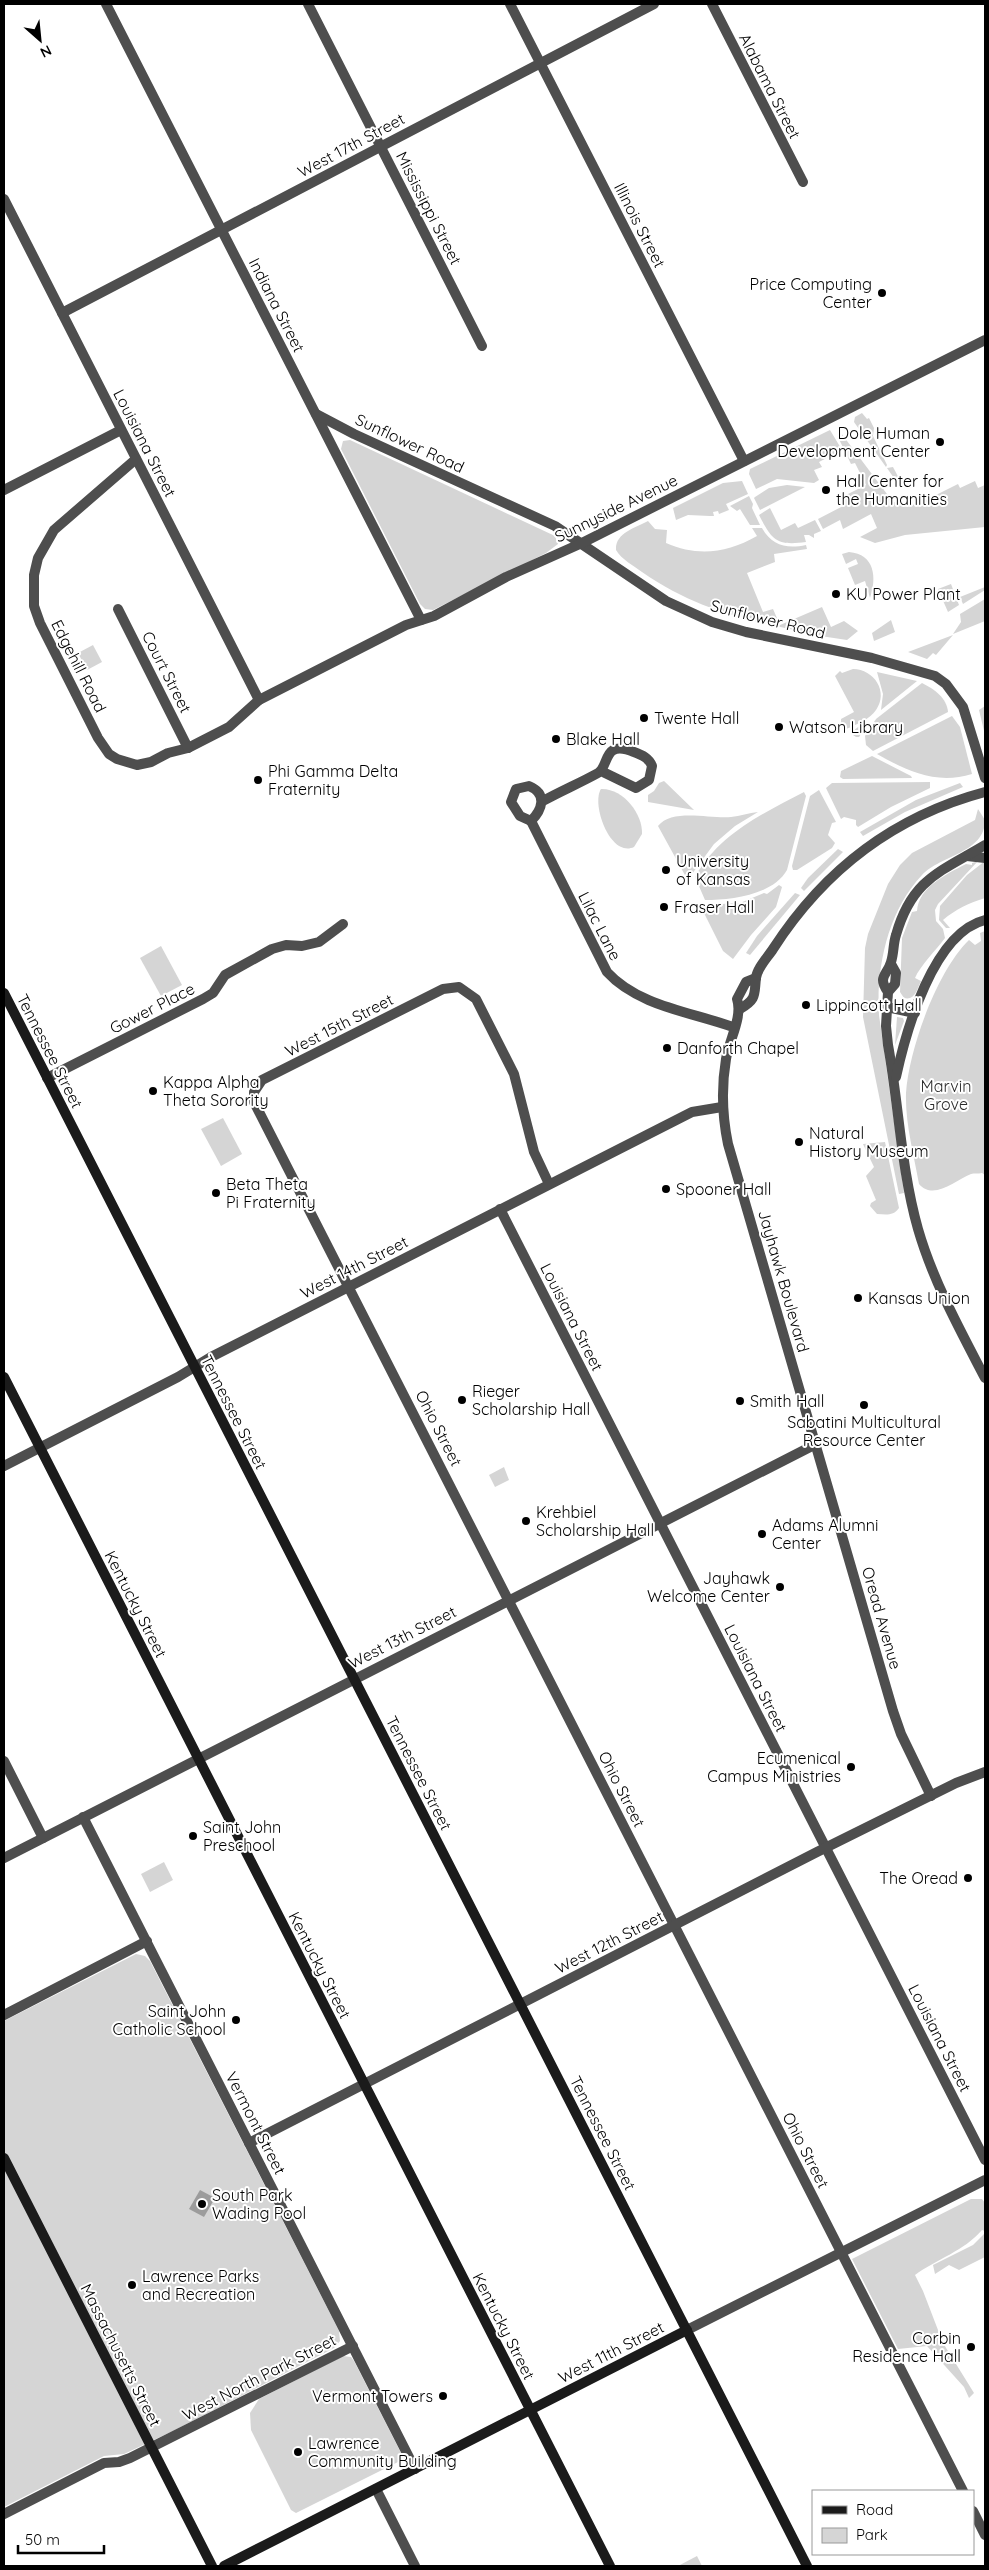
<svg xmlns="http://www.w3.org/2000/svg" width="989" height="2570" font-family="Quicksand,sans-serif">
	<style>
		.green { fill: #d5d5d5 }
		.water { fill: #9c9c9c }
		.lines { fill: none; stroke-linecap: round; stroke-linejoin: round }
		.minor { stroke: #4e4e4e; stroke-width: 10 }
		.tertiary { stroke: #4e4e4e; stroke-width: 10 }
		.secondary { stroke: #1b1b1b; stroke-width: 10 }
		.poi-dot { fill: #000; stroke: #fff; stroke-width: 2 }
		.labels { text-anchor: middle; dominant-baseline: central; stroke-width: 4; stroke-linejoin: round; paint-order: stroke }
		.street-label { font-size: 16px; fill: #000; stroke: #fff }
		.poi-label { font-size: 16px; fill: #000; stroke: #fff; text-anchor: start }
		.park-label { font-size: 16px; fill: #2c2c2c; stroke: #fff }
	</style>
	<rect width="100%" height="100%" fill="#fff"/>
	<g class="green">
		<polygon points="862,413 867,419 869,418 874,428 873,436 887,465 886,467 854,422 855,417"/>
		<polygon points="830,430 842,450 819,462 822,467 814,470 819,480 814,483 777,479 756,489 749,474 750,469"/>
		<polygon points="841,433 893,502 911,505 918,504 958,484 960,488 975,481 978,488 985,485 985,527 905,535 875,543 860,537 877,528 871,514 843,529 840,520 823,529 818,519 845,505 842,497 866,485 855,463 851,464 837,435"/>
		<polygon points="350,440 555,536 558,544 546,553 433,610 425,609 420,604 341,449 343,441"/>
		<polygon points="893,467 903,486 896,481 887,468"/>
		<polygon points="742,481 748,494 726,504 729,510 719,514 718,511 713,512 714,516 710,516 688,515 676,520 673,508 723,483"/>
		<polygon points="787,485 805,487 760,510 754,498 755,497 769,488"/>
		<polygon points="749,496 753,504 752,508 760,525 750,525 740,509 737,511 730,506"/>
		<path d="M770,508l11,22 14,-7 3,5 17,-8 6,11 -7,3v4l-5,-3h-5l2,7c-30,4 -34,-2 -47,-27z"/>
		<path d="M648,521l7,8 12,1 -1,13c32,14 61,10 91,-7l-5,-8h10c10,18 25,21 44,17l1,4 -33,5 1,8 -28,11 16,39 10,-3 7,16 42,-18 9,20 13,-6 14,10 -11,9 -33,-5v-3l-2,-1 -1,3c-62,-14 -113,-23 -169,-62 -8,-6 -21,-13 -26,-22 -1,-17 19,-22 32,-29z"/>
		<path d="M849,552c26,2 28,26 21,46l-5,-17 -10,4 -7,-17 10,-4 -2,-5 -10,5 -4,-10z"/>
		<polygon points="951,584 959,605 948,612 938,589"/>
		<polygon points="985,587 985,590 963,604 960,597"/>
		<polygon points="985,599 985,621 953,634 961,622 960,614"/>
		<polygon points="891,620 895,632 874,641 872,633"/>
		<polygon points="953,635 936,655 933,653 927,659 908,652"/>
		<polygon points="93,645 102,662 87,670 78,653"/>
		<path d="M853,669c21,0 36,23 23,41 -6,9 -20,15 -30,19l-5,-6v-4l13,-7 -19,-36 5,-5 2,2z"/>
		<polygon points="877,672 917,681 881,710 883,694"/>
		<path d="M922,683c12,6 25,15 26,29l-75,39 -7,-6 -1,-9 11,-17z"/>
		<polygon points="985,706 985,735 979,710"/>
		<path d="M952,716l8,11 12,47c-36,11 -65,-3 -95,-20z"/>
		<polygon points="861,725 865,728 859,737 856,737 850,733"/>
		<polygon points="872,756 911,776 912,778 843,779 840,777 841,771"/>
		<polygon points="664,781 694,810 648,802 648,795 654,791 659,783"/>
		<polygon points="930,782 930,788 891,807 858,827 856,825 856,820 844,817 841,819 826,788 832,783"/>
		<polygon points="960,783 963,787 905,812 863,836 860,832 916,800"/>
		<path d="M601,789c22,-1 42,25 41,45l-8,13c-24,11 -43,-43 -33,-58z"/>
		<polygon points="819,790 836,822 832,823 828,835 835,843 832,848 797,870 793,870 792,866 810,796"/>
		<path d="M804,792l2,4 -19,74c-14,25 -56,30 -82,30l-10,-23c24,-43 67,-63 109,-85z"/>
		<path d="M978,809l7,11c0,33 -44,35 -63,55 -34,36 -46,92 -43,140l25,178 -5,1 -36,-177 2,-69 3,-14 20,-50 12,-19 12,-12 63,-33z"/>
		<path d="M758,812l-23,14 -21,18 -25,34 -3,-1 -28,-51c14,-18 52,-7 73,-9 9,-1 18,-4 27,-5z"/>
		<polygon points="838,849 843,852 804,891 801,888 808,878"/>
		<path d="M978,861l-40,43 -3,6 1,11 7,8 2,9c-9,12 -25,28 -30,40l6,3c-4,8 -6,20 -17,17l-4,-6 2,-54 10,-26 5,-1c2,-24 28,-36 49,-47l6,1v-2z"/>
		<path d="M985,861v37c-16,5 -29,11 -42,22l7,8h-4l-7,-8 1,-14 27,-31z"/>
		<polygon points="779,885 782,887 776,907 751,935 733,959 723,951 702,909 703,905 740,903 764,893 767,894"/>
		<polygon points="795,893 800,895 750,955 746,953 757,936"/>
		<path d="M985,931v244l-3,-2c-4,1 -8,0 -11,1 -16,6 -37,27 -52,10 -5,-29 -14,-61 -13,-91 3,-44 31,-122 63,-153l6,5 6,-4 -1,-8z"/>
		<polygon points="161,946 182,985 161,996 140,958"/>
		<polygon points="897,1017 903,1018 904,1021 895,1045"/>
		<polygon points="223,1118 242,1154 221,1166 201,1129"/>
		<path d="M885,1142l14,66c-6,9 -15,6 -22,6l-7,-8 1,-3 5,-3 -10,-24 8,-9 -11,-23z"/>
		<polygon points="504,1467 509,1480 495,1487 489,1475"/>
		<polygon points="164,1862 173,1880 150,1892 141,1874"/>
		<polygon points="136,1954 145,1956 150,1961 339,2331 340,2341 334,2348 173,2431 124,2454 104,2456 4,2507 4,2021"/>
		<path d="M971,2199h11l3,4v28l-3,-1c-18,21 -45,29 -67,45l8,16 20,52 31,50 -5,5 -5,-11 -37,-41 -29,3 -46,-90z"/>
		<polygon points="984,2234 985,2257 959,2270 949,2265 935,2274 933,2265 973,2245"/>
		<polygon points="343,2356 351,2357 354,2361 401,2453 398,2462 296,2513 291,2510 251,2430 250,2413 259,2399"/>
		<polygon points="697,2556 702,2566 678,2566"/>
	</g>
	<polygon class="water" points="200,2190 215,2198 204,2217 189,2209"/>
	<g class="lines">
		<g class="minor">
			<polyline points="106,4 421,620"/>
			<polyline points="308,4 482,346"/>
			<polyline points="510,4 744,461"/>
			<polyline points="712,4 803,182"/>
			<polyline points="4,199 259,700"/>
			<polyline points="62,313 654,4"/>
			<polyline points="316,414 354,434 555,526 666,601 712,622 746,632 872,658 935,676 946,684 963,707 985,778"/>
			<polyline points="136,459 54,530 38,558 34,575 34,606 40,623 98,738 109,754 117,759 137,765 151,762 168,753 188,748 229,727 259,700 406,625 434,616 506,577 582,543 985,340"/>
			<polyline points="4,490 121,430"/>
			<polyline points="118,609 188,748"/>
			<path d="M529,786c19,8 13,24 2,35l-11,-5 -9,-14 5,-13z"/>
			<path d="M543,801c18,-10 37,-18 55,-28 12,-7 4,-34 36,-21 8,3 15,6 18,14l-3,14 -13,8 -35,-17"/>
			<path d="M531,821l76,151c31,34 84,40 126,55"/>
			<polyline points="967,856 985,858"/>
			<path d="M891,964l5,9 -1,11 -7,8 -2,34 2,19c11,61 13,124 30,184 15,52 42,101 67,149"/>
			<path d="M756,978l-10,4 -9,17c6,18 -8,41 -11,60 -5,30 -4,56 2,85l165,567 8,23 30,62"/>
			<path d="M888,992c-11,-16 -1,-16 3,-30 3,-9 2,-18 5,-27 16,-56 44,-63 89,-90"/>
			<polyline points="887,1007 915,1013"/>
			<path d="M740,1009c17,-10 14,-14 16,-31 1,-10 12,-21 17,-29 51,-79 122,-133 212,-157"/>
			<path d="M896,1077c10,-46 37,-144 89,-157"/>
			<polyline points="47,1078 203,999 213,993 225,975 272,949 286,945 302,946 319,942 343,924"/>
			<polyline points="549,1184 534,1152 514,1074 476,999 459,987 443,989 262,1080 254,1092 254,1102 963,2491"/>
			<polyline points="500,1209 985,2160"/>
			<polyline points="4,1466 178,1377 211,1357 692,1112 722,1107"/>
			<polyline points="4,1761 43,1838"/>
			<polyline points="83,1817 415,2469"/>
			<polyline points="4,1858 816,1444"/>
			<polyline points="4,2015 147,1941"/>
			<polyline points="249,2143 817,1852 956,1783 985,1772"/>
			<polyline points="973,2511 985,2535"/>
			<polyline points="4,2514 104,2463 119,2462 130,2458 353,2346"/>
		</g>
		<g class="tertiary">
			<polyline points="687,2330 985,2180"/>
			<polyline points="376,2489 415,2566"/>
		</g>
		<g class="secondary">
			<polyline points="4,993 807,2566"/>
			<polyline points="4,1377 610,2566"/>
			<polyline points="4,2158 212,2566"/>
			<polyline points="224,2566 687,2330"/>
		</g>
	</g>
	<g class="poi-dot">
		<circle cx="882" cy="293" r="5"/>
		<circle cx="940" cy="442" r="5"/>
		<circle cx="826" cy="490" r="5"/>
		<circle cx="836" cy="594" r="5"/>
		<circle cx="644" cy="718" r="5"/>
		<circle cx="779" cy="727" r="5"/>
		<circle cx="556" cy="739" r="5"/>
		<circle cx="258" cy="780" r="5"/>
		<circle cx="666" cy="870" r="5"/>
		<circle cx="664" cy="907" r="5"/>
		<circle cx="806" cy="1005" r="5"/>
		<circle cx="667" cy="1048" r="5"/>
		<circle cx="153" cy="1091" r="5"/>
		<circle cx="799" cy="1142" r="5"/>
		<circle cx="666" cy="1189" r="5"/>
		<circle cx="216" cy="1193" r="5"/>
		<circle cx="858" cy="1298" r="5"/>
		<circle cx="462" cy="1400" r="5"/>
		<circle cx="740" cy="1401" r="5"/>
		<circle cx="864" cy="1405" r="5"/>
		<circle cx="526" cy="1521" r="5"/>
		<circle cx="762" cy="1534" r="5"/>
		<circle cx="780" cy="1587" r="5"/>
		<circle cx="851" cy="1767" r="5"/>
		<circle cx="193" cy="1836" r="5"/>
		<circle cx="968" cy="1878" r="5"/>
		<circle cx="236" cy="2020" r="5"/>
		<circle cx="202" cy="2204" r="5"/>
		<circle cx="132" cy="2285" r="5"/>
		<circle cx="971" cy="2347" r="5"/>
		<circle cx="443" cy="2396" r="5"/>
		<circle cx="298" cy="2452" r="5"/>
	</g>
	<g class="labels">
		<g class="street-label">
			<text transform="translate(770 86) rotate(63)">Alabama Street</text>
			<text transform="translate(351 145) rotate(-28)">West 17th Street</text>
			<text transform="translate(429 208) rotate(63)">Mississippi Street</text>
			<text transform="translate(640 225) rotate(63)">Illinois Street</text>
			<text transform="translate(277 305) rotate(63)">Indiana Street</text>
			<text transform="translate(145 443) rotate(63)">Louisiana Street</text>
			<text transform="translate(410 443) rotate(25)">Sunflower Road</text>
			<text transform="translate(616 508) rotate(-26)">Sunnyside Avenue</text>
			<text transform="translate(768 619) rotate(14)">Sunflower Road</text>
			<text transform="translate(79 666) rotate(63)">Edgehill Road</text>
			<text transform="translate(167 672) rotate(63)">Court Street</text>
			<text transform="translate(600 926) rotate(63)">Lilac Lane</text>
			<text transform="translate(152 1008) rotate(-27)">Gower Place</text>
			<text transform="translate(339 1025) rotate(-27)">West 15th Street</text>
			<text transform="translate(50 1051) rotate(63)">Tennessee Street</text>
			<text transform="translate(354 1267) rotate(-27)">West 14th Street</text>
			<text transform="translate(784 1281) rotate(74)">Jayhawk Boulevard</text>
			<text transform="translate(572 1317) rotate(63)">Louisiana Street</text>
			<text transform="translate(234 1412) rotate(63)">Tennessee Street</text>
			<text transform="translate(439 1428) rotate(63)">Ohio Street</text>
			<text transform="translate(136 1604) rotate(63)">Kentucky Street</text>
			<text transform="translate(882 1618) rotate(74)">Oread Avenue</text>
			<text transform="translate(402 1637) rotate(-27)">West 13th Street</text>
			<text transform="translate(756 1678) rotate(63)">Louisiana Street</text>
			<text transform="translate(419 1773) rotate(63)">Tennessee Street</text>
			<text transform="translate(622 1789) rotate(63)">Ohio Street</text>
			<text transform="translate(609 1942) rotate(-27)">West 12th Street</text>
			<text transform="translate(320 1965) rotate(63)">Kentucky Street</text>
			<text transform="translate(940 2038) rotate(63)">Louisiana Street</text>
			<text transform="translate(256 2123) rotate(63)">Vermont Street</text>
			<text transform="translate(603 2133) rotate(63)">Tennessee Street</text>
			<text transform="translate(806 2150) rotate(63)">Ohio Street</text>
			<text transform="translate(504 2326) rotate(63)">Kentucky Street</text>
			<text transform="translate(611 2352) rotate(-27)">West 11th Street</text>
			<text transform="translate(121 2355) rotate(63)">Massachusetts Street</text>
			<text transform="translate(259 2377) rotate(-27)">West North Park Street</text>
		</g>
		<g class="poi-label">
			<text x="872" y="284" text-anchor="end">Price Computing<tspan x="872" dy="18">Center</tspan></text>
			<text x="930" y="433" text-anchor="end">Dole Human<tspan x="930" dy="18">Development Center</tspan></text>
			<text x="836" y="481">Hall Center for<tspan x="836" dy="18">the Humanities</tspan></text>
			<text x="846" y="594">KU Power Plant</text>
			<text x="654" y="718">Twente Hall</text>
			<text x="789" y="727">Watson Library</text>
			<text x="566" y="739">Blake Hall</text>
			<text x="268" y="771">Phi Gamma Delta<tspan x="268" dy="18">Fraternity</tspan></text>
			<text x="676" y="861">University<tspan x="676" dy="18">of Kansas</tspan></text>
			<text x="674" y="907">Fraser Hall</text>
			<text x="816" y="1005">Lippincott Hall</text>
			<text x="677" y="1048">Danforth Chapel</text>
			<text x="163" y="1082">Kappa Alpha<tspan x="163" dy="18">Theta Sorority</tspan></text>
			<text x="809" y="1133">Natural<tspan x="809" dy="18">History Museum</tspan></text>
			<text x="226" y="1184">Beta Theta<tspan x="226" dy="18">Pi Fraternity</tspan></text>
			<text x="676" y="1189">Spooner Hall</text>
			<text x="868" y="1298">Kansas Union</text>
			<text x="472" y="1391">Rieger<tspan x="472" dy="18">Scholarship Hall</tspan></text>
			<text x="750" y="1401">Smith Hall</text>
			<text x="864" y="1422" text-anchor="middle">Sabatini Multicultural<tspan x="864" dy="18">Resource Center</tspan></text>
			<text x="536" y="1512">Krehbiel<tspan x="536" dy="18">Scholarship Hall</tspan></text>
			<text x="772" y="1525">Adams Alumni<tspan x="772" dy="18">Center</tspan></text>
			<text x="770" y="1578" text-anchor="end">Jayhawk<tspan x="770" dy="18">Welcome Center</tspan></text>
			<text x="841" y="1758" text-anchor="end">Ecumenical<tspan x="841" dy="18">Campus Ministries</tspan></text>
			<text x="203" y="1827">Saint John<tspan x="203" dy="18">Preschool</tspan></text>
			<text x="958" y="1878" text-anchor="end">The Oread</text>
			<text x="226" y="2011" text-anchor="end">Saint John<tspan x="226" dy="18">Catholic School</tspan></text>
			<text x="212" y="2195">South Park<tspan x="212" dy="18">Wading Pool</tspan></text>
			<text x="142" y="2276">Lawrence Parks<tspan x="142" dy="18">and Recreation</tspan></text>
			<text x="961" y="2338" text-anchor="end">Corbin<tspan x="961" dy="18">Residence Hall</tspan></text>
			<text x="433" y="2396" text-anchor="end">Vermont Towers</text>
			<text x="308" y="2443">Lawrence<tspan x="308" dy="18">Community Building</tspan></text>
		</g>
		<g class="park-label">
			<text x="946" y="1086">Marvin<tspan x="946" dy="18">Grove</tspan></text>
		</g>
	</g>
	<rect width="989" height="2570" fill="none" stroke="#000000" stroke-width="10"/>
	<rect x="812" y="2490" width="162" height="65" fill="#ffffff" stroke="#999999"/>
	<rect x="822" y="2506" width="25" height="8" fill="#1b1b1b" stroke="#999999"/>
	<text x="856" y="2515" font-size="15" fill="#000000">Road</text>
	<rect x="822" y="2528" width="25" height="15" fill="#d5d5d5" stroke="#999999"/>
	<text x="856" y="2540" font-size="15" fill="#000000">Park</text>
	<g transform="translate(40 40) rotate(153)" stroke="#ffffff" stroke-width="4" paint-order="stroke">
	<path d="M0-4L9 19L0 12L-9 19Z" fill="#000000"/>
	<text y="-8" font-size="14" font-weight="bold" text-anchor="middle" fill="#000000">N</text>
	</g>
	<path d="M18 2545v8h86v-8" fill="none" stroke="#000000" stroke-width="2.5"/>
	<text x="25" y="2545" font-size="15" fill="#000000" stroke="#ffffff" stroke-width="4" paint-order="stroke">50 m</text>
</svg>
